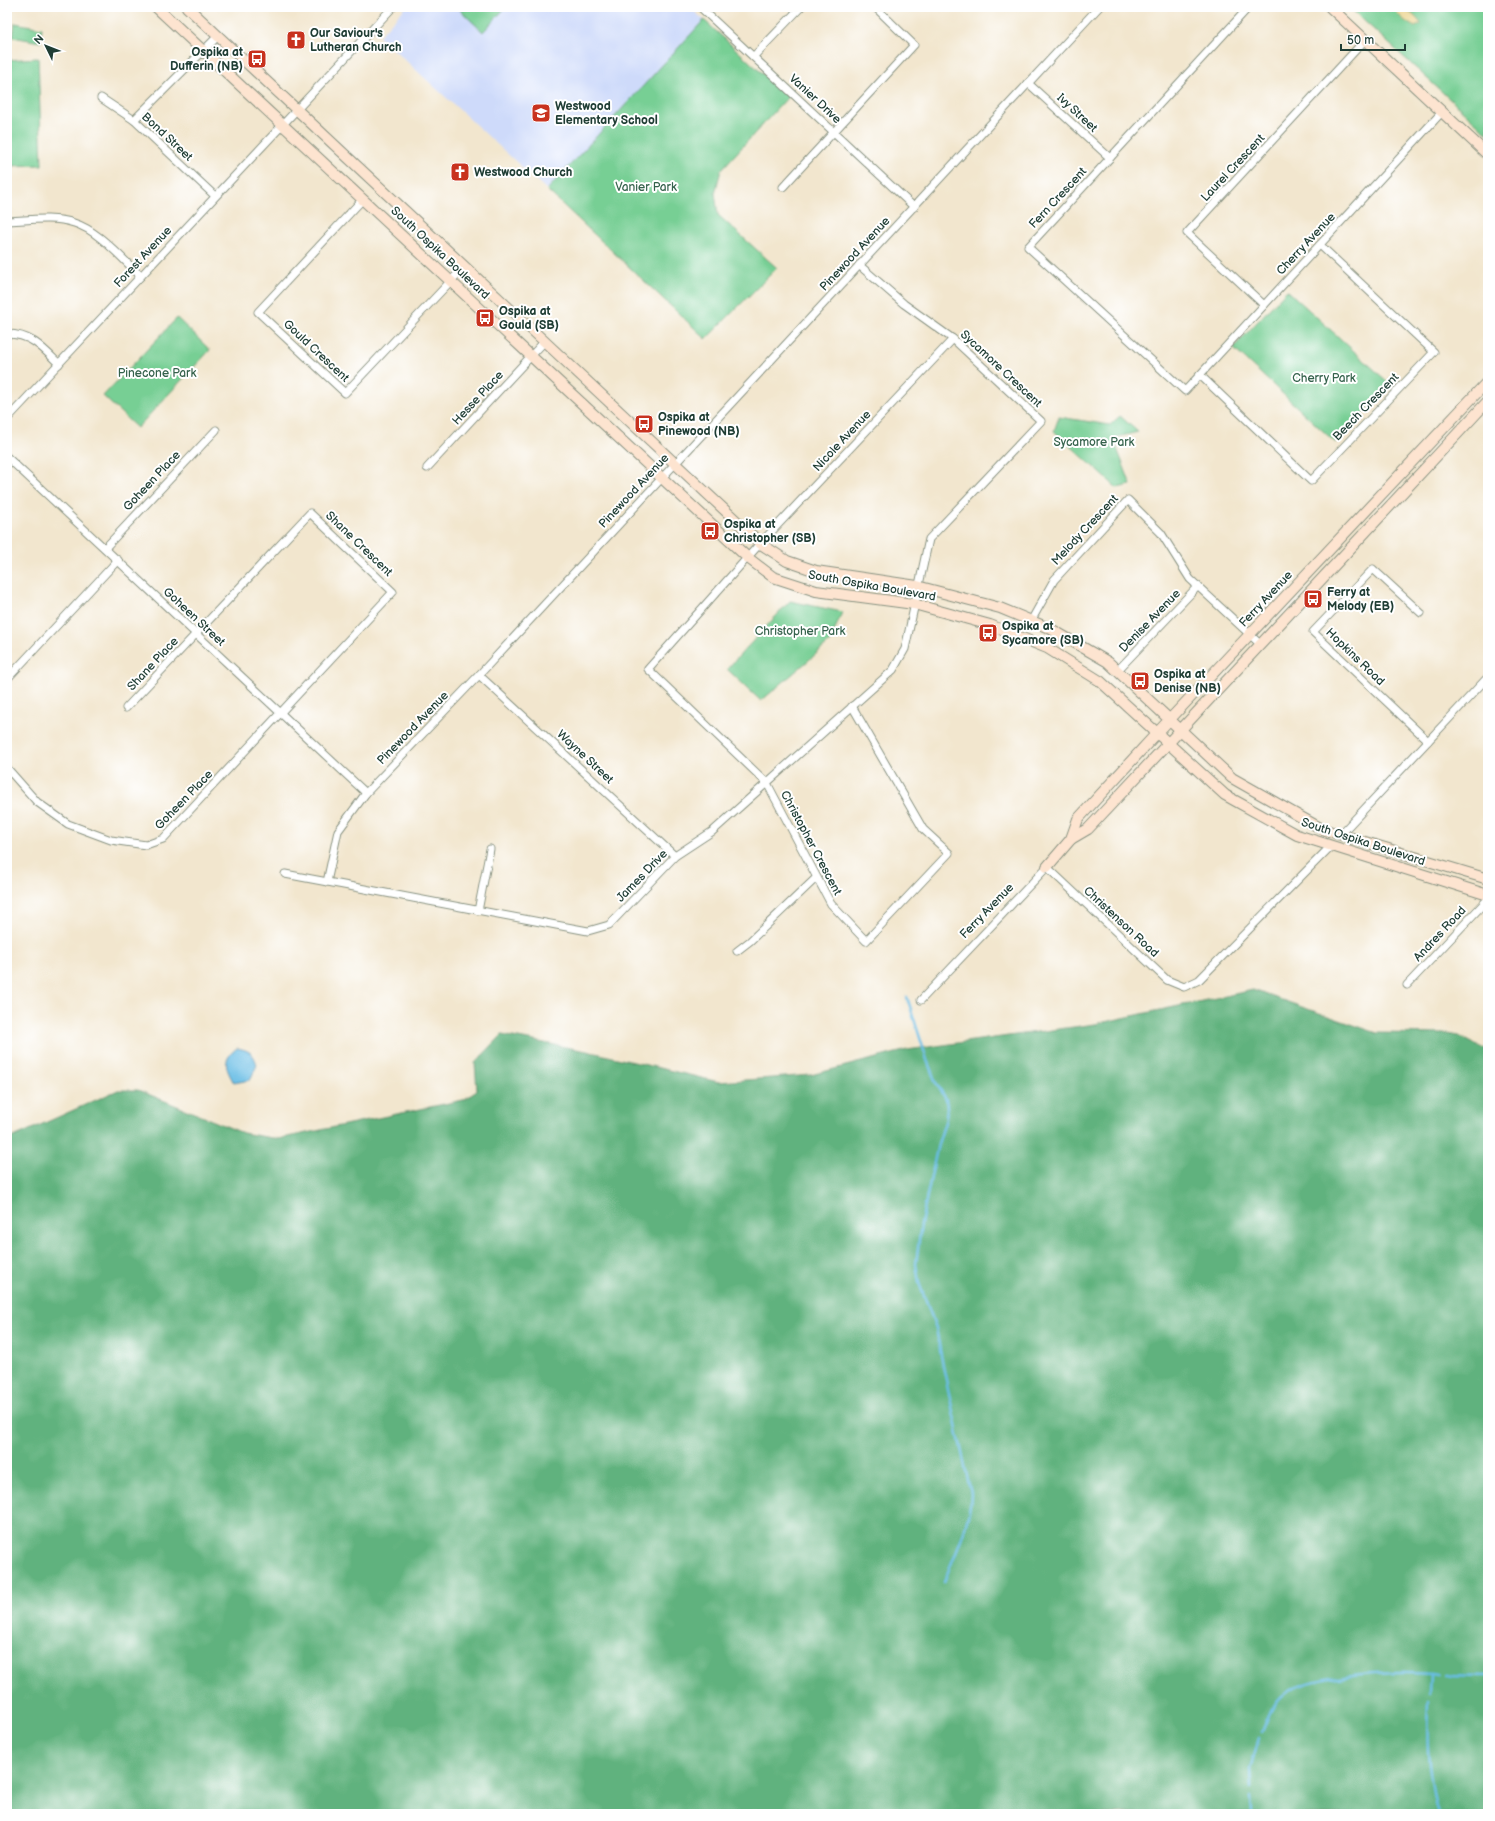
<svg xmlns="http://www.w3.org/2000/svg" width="1495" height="1821" font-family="'Balsamiq Sans',sans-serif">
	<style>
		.built { fill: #cedafa }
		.green { fill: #77cf94; stroke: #4b8664 }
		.forest { fill: #61b27e; stroke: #407859 }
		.sand { fill: #eeda9e; stroke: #868c69 }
		.water { fill: #69bde5; stroke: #447d8c }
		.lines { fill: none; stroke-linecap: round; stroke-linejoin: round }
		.stream { stroke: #69bde5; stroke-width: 2.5 }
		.street-casing { stroke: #889281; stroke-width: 9 }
		.secondary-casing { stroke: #889281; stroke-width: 12 }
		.street { stroke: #fff; stroke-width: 7 }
		.secondary { stroke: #fde4d0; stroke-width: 10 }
		.labels { text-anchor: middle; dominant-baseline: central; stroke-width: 4; stroke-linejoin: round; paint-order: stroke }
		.poi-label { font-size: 12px; font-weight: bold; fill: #1f3d34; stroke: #fff; text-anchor: start }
		.street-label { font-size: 12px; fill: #1f3d34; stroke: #fff }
		.park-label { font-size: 12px; fill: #35624c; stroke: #fff }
	</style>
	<rect width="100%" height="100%" fill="#fff"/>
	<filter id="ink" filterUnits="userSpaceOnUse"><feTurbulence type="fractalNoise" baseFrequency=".025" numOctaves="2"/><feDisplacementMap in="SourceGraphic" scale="8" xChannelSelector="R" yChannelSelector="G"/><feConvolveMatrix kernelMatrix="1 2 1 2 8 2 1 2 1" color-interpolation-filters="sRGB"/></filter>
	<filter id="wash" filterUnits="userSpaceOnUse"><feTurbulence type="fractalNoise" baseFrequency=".012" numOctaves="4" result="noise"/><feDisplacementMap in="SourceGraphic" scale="16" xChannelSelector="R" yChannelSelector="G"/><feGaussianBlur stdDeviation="0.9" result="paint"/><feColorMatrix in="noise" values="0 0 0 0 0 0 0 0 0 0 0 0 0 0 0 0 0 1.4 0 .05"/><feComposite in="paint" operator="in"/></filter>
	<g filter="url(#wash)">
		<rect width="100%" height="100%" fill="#f2e6ce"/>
		<polygon class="built" points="406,7 689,7 704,20 547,190 379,36"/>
		<g class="green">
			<polygon points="457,7 506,7 483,32"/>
			<polygon points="1349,7 1488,7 1488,134"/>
			<polygon points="704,20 788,97 721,170 715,193 718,215 777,268 706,339 547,190"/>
			<polygon points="15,23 42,28 40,42 13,37"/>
			<polygon points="38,58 42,165 7,166 7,60"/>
			<polygon points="1287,290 1390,384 1336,443 1233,348"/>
			<polygon points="177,318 210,350 137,428 103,396"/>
			<polygon points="1120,416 1138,432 1113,438 1131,485 1117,488 1054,431 1059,417 1110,425"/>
			<polygon points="790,601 842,612 830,642 761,701 727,669"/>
		</g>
		<polygon class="forest" points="1253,990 1377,1033 1448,1034 1459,1036 1488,1051 1488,1814 7,1814 7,1140 118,1090 138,1090 243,1133 278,1139 463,1100 477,1091 475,1063 502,1035 587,1051 719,1082 811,1075 907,1050 1095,1024"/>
		<path class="sand" d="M1394,7c10,-1 22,9 27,17l-6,3c-8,-4 -19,-12 -21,-20z"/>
		<path class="water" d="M237,1048c12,2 17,5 20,17l-7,15 -16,3c-9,-16 -12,-23 3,-35z"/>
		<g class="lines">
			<g class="stream">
				<path d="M907,997l20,63 9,23 10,16 1,8 -1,12 -8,25 -17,80 -5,40 3,19 17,45 7,38 28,128c-1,31 -16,59 -27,88"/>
				<polyline points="1445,1675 1488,1676"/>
				<polyline points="1429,1694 1430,1673"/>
				<path d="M1428,1702c-2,38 0,75 10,112"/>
				<path d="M1262,1732c5,-12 9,-26 19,-35 23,-24 123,-28 156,-23"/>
				<polyline points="1251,1788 1250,1769 1259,1738"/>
				<polyline points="1251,1797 1252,1814"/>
			</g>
		</g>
	</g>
	<g filter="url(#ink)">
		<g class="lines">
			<defs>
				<g id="street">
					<polyline points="700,7 914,207"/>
					<polyline points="1249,7 1028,247 1185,391 1442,112"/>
					<polyline points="754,56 801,7"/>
					<polyline points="1028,83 1110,158"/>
					<polyline points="101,98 134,120 215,196"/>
					<polyline points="134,120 218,36"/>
					<polyline points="783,187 914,45 875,7"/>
					<polyline points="363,199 258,312 345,393 464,267"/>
					<path d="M7,221c21,-1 47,-5 67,2 24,7 48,36 67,53"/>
					<polyline points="1264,305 1187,233 1365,40"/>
					<path d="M7,334c24,0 36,14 52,30"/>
					<polyline points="1200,375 1311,481 1434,352 1320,245"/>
					<polyline points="7,419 393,7"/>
					<polyline points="7,457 366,793"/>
					<polyline points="427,468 544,342"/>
					<polyline points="105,548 216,430"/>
					<polyline points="1421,613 1373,569 1313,632 1428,741"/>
					<polyline points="1031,621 1054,580 1128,500 1161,533 1190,579 1260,644"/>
					<polyline points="1117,671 1198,586"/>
					<polyline points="479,675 675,856"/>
					<polyline points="7,679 118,560"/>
					<polyline points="852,706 923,829 949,853 866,941 831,904 767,783 648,669 756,548 953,339"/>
					<polyline points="7,768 37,802 68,824 111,840 146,845 163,839 393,592 310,513 126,708"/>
					<polyline points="1341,834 1488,677"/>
					<polyline points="285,874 588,931 609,925 675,856 713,831 893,670 905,649 929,539 1041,421 953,339 904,304 859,265"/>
					<polyline points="327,882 338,831 366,793 479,675 1099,7"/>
					<polyline points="478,911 490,849"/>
					<polyline points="737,951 750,941 816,878"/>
					<polyline points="1407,985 1488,899"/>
					<polyline points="921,1000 1047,867 1167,980 1184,987 1199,980 1330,847"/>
				</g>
				<g id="secondary">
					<polyline points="156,7 662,478 748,558 773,577 816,591 914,604 990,625 1047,648 1100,681 1225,795 1232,799 1297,835 1488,895"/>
					<polyline points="187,7 761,544 787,561 816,571 917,586 1000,608 1051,629 1108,662 1232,778 1322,829 1488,879"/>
					<polyline points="1330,7 1488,155"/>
					<polyline points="1071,839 1078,819 1157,733 1488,381"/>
					<polyline points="1047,867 1071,839 1088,829 1488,401"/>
				</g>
			</defs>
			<use href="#street" class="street-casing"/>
			<use href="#secondary" class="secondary-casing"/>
			<use href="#street" class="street"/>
			<use href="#secondary" class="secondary"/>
		</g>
	</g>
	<defs>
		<symbol id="church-square" viewBox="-11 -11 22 22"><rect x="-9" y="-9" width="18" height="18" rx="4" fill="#c8321e" stroke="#fff"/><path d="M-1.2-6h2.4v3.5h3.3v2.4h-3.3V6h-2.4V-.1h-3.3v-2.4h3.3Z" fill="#fff"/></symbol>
		<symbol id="bus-square" viewBox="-11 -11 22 22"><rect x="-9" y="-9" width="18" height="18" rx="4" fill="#c8321e" stroke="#fff"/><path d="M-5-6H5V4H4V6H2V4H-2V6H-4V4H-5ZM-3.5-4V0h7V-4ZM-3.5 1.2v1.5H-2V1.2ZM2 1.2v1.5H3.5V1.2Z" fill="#fff"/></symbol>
		<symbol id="school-square" viewBox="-11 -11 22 22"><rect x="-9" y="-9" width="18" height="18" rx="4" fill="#c8321e" stroke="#fff"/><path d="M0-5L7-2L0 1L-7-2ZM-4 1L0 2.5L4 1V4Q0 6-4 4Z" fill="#fff"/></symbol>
	</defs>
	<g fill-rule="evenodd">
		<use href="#church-square" x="285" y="29" width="22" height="22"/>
		<use href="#bus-square" x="246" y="48" width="22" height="22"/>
		<use href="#school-square" x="530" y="102" width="22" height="22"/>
		<use href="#church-square" x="449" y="161" width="22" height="22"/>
		<use href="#bus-square" x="474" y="307" width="22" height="22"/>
		<use href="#bus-square" x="633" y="413" width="22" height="22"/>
		<use href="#bus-square" x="699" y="520" width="22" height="22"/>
		<use href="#bus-square" x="1302" y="588" width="22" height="22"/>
		<use href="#bus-square" x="977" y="622" width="22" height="22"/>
		<use href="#bus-square" x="1129" y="670" width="22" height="22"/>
	</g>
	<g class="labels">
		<g class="poi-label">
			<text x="310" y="33">Our Saviour's<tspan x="310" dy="14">Lutheran Church</tspan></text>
			<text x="243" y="52" text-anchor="end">Ospika at<tspan x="243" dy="14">Dufferin (NB)</tspan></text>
			<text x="555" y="106">Westwood<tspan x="555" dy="14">Elementary School</tspan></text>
			<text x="474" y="172">Westwood Church</text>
			<text x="499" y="311">Ospika at<tspan x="499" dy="14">Gould (SB)</tspan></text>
			<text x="658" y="417">Ospika at<tspan x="658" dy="14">Pinewood (NB)</tspan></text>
			<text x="724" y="524">Ospika at<tspan x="724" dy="14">Christopher (SB)</tspan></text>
			<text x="1327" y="592">Ferry at<tspan x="1327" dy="14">Melody (EB)</tspan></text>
			<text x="1002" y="626">Ospika at<tspan x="1002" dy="14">Sycamore (SB)</tspan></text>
			<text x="1154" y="674">Ospika at<tspan x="1154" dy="14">Denise (NB)</tspan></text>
		</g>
		<g class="street-label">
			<text transform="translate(815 99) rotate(43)">Vanier Drive</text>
			<text transform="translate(1077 113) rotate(43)">Ivy Street</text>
			<text transform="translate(167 137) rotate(43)">Bond Street</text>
			<text transform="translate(1233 168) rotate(-47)">Laurel Crescent</text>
			<text transform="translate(1058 198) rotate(-47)">Fern Crescent</text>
			<text transform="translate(1306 244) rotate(-47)">Cherry Avenue</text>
			<text transform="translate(440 253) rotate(43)">South Ospika Boulevard</text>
			<text transform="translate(855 254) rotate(-47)">Pinewood Avenue</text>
			<text transform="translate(143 257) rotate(-47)">Forest Avenue</text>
			<text transform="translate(316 351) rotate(43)">Gould Crescent</text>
			<text transform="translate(1001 369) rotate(43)">Sycamore Crescent</text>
			<text transform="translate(478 398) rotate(-47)">Hesse Place</text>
			<text transform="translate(1366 407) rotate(-46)">Beech Crescent</text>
			<text transform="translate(842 441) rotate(-47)">Nicole Avenue</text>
			<text transform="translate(152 481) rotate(-47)">Goheen Place</text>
			<text transform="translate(634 491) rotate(-47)">Pinewood Avenue</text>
			<text transform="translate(1085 530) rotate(-47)">Melody Crescent</text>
			<text transform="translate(359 544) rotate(44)">Shane Crescent</text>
			<text transform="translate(872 586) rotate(10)">South Ospika Boulevard</text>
			<text transform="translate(1266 599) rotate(-47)">Ferry Avenue</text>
			<text transform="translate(194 617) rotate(43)">Goheen Street</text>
			<text transform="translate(1150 621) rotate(-46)">Denise Avenue</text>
			<text transform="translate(1355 657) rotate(44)">Hopkins Road</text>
			<text transform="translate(153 664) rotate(-47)">Shane Place</text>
			<text transform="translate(413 728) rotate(-46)">Pinewood Avenue</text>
			<text transform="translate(585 757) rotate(43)">Wayne Street</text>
			<text transform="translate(184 800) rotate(-46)">Goheen Place</text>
			<text transform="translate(1363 842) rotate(18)">South Ospika Boulevard</text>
			<text transform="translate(811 843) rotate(62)">Christopher Crescent</text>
			<text transform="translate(642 876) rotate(-46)">James Drive</text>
			<text transform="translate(987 911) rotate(-46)">Ferry Avenue</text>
			<text transform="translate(1121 922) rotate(43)">Christenson Road</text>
			<text transform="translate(1440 934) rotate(-47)">Andres Road</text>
		</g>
		<g class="park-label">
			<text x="646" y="187">Vanier Park</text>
			<text x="157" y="373">Pinecone Park</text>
			<text x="1324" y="378">Cherry Park</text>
			<text x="1094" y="442">Sycamore Park</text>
			<text x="800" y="631">Christopher Park</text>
		</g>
	</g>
	<rect width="1495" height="1821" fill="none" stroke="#fff" stroke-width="24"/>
	<g transform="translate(46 46) rotate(313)" stroke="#ffffff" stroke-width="3" paint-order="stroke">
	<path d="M0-3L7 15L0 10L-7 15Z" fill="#1f3d34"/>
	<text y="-6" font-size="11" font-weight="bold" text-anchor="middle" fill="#1f3d34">N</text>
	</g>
	<path d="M1341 44v6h64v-6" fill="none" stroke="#1f3d34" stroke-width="2"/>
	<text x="1347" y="44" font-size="12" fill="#1f3d34" stroke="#ffffff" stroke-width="3" paint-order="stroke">50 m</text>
</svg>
